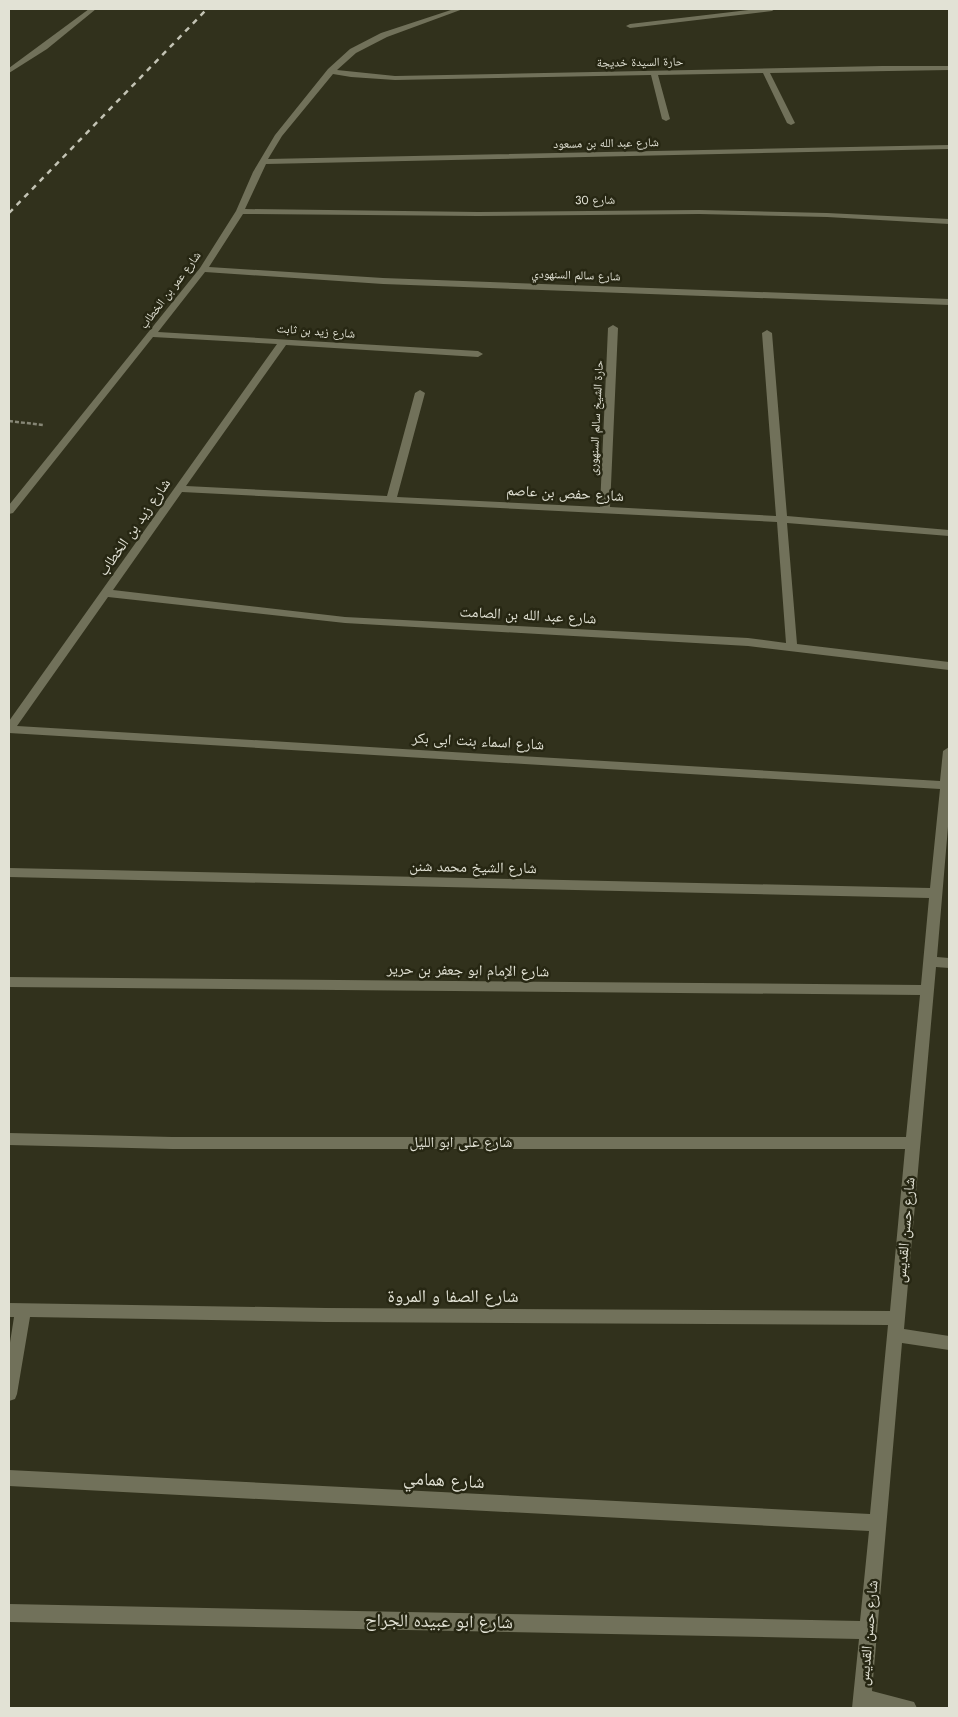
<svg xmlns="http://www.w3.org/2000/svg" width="958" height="1717" font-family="Jost,'Noto Naskh Arabic',sans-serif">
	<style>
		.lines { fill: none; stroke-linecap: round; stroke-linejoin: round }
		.path { stroke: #868675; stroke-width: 2.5; stroke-dasharray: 4 2; stroke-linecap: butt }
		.street { fill: #71715a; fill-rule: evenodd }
		.rail { stroke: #c3c3b4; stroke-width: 2.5; stroke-dasharray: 5.5 5.5; stroke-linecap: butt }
		.labels { text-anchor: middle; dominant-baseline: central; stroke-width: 5; stroke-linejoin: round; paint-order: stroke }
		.far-street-label { font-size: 12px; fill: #e2e2d5; stroke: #272713 }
		.street-label { font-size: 15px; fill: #e2e2d5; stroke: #272713 }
		.near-street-label { font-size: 18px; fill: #e2e2d5; stroke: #272713 }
	</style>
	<rect width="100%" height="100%" fill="#31311c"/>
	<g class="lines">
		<polyline class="path" points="9,421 43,425"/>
		<g class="street">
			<polygon points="89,9 96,9 47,49 9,73 9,68"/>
			<path d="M454,9h9l-76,28 -31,16 -19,17 58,6 487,-10h67v4l-179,3 25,50 -4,2 -4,-2 -24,-50 -105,2 12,44 -4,2 -4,-2 -11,-44 -256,5 -44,-3 -18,-3 -51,62 -14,23 681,-14v4l-683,15 -21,45 233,3 221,-2 128,3 122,6v5l-122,-7 -128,-3 -221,2 -235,-2 -34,53 174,11 566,21v6l-566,-21 -178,-12 -47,60 320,19 5,3 -5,3 -192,-12 -100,141 201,10 28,-103 5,-3 5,3 -28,104 203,10 8,-179 5,-3 5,3 -8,179 166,9 -14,-183 5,-3 5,3 15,183 162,14v6l-162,-13 10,121 152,18v8l-201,-24 -403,-23 -237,-26 -91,129 923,55 3,-30 6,-4v68l-12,142 12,1v10l-13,-1 -32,362 45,7v14l-47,-7 -30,348 42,11 3,6h-65l7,-69 -850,-17v-18l851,17 9,-90 -860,-45v-16l861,44 18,-189 -562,-3 -296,-5 -13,77 -2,5 -6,2v-52l5,-32h-5v-14l317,5 564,3 15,-162h-733l-163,-4v-12l163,4h734l14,-142 -911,-8v-10l912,8 8,-87 -920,-21v-9l921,20 10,-99 -931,-56v-12l268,-377 -124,-7 -140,176 -4,1v-9l191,-237 36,-57 17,-39 22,-37 53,-66 22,-20 31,-16zM182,492l595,30 9,121 -38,-5 -403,-21 -232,-27z"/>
			<polygon points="757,9 775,9 772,11 630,28 626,26 630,24"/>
		</g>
		<polyline class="rail" points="9,213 207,9"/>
	</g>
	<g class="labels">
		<g class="far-street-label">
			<text transform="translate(640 62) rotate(-1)">حارة السيدة خديجة</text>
			<text transform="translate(606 143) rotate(-1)">شارع عبد الله بن مسعود</text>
			<text transform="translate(595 200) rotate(-1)">شارع 30</text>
			<text transform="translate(576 275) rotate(2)">شارع سالم السنهودي</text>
			<text transform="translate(170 290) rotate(-53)">شارع عمر بن الخطاب</text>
			<text transform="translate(316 331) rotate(4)">شارع زيد بن ثابت</text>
			<text transform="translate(596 418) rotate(-87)">حارة الشيخ سالم السنهورى</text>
		</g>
		<g class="street-label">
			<text transform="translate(565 493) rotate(3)">شارع حفص بن عاصم</text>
			<text transform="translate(134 527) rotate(-55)">شارع زيد بن الخطاب</text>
			<text transform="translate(528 615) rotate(3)">شارع عبد الله بن الصامت</text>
			<text transform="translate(478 741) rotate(3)">شارع اسماء بنت ابى بكر</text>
			<text transform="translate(473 867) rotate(1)">شارع الشيخ محمد شنن</text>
			<text transform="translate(468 970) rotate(1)">شارع الإمام ابو جعفر بن حرير</text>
			<text x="461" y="1142">شارع على ابو الليل</text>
			<text transform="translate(905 1230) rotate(-85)">شارع حسن القديس</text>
			<text transform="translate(868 1633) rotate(-85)">شارع حسن القديس</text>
		</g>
		<g class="near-street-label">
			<text x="453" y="1296">شارع الصفا و المروة</text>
			<text transform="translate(444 1480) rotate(3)">شارع همامي</text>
			<text transform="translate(439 1621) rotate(1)">شارع ابو عبيده الجراح</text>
		</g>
	</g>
	<rect width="958" height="1717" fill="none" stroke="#e2e2d5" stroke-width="20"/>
</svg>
